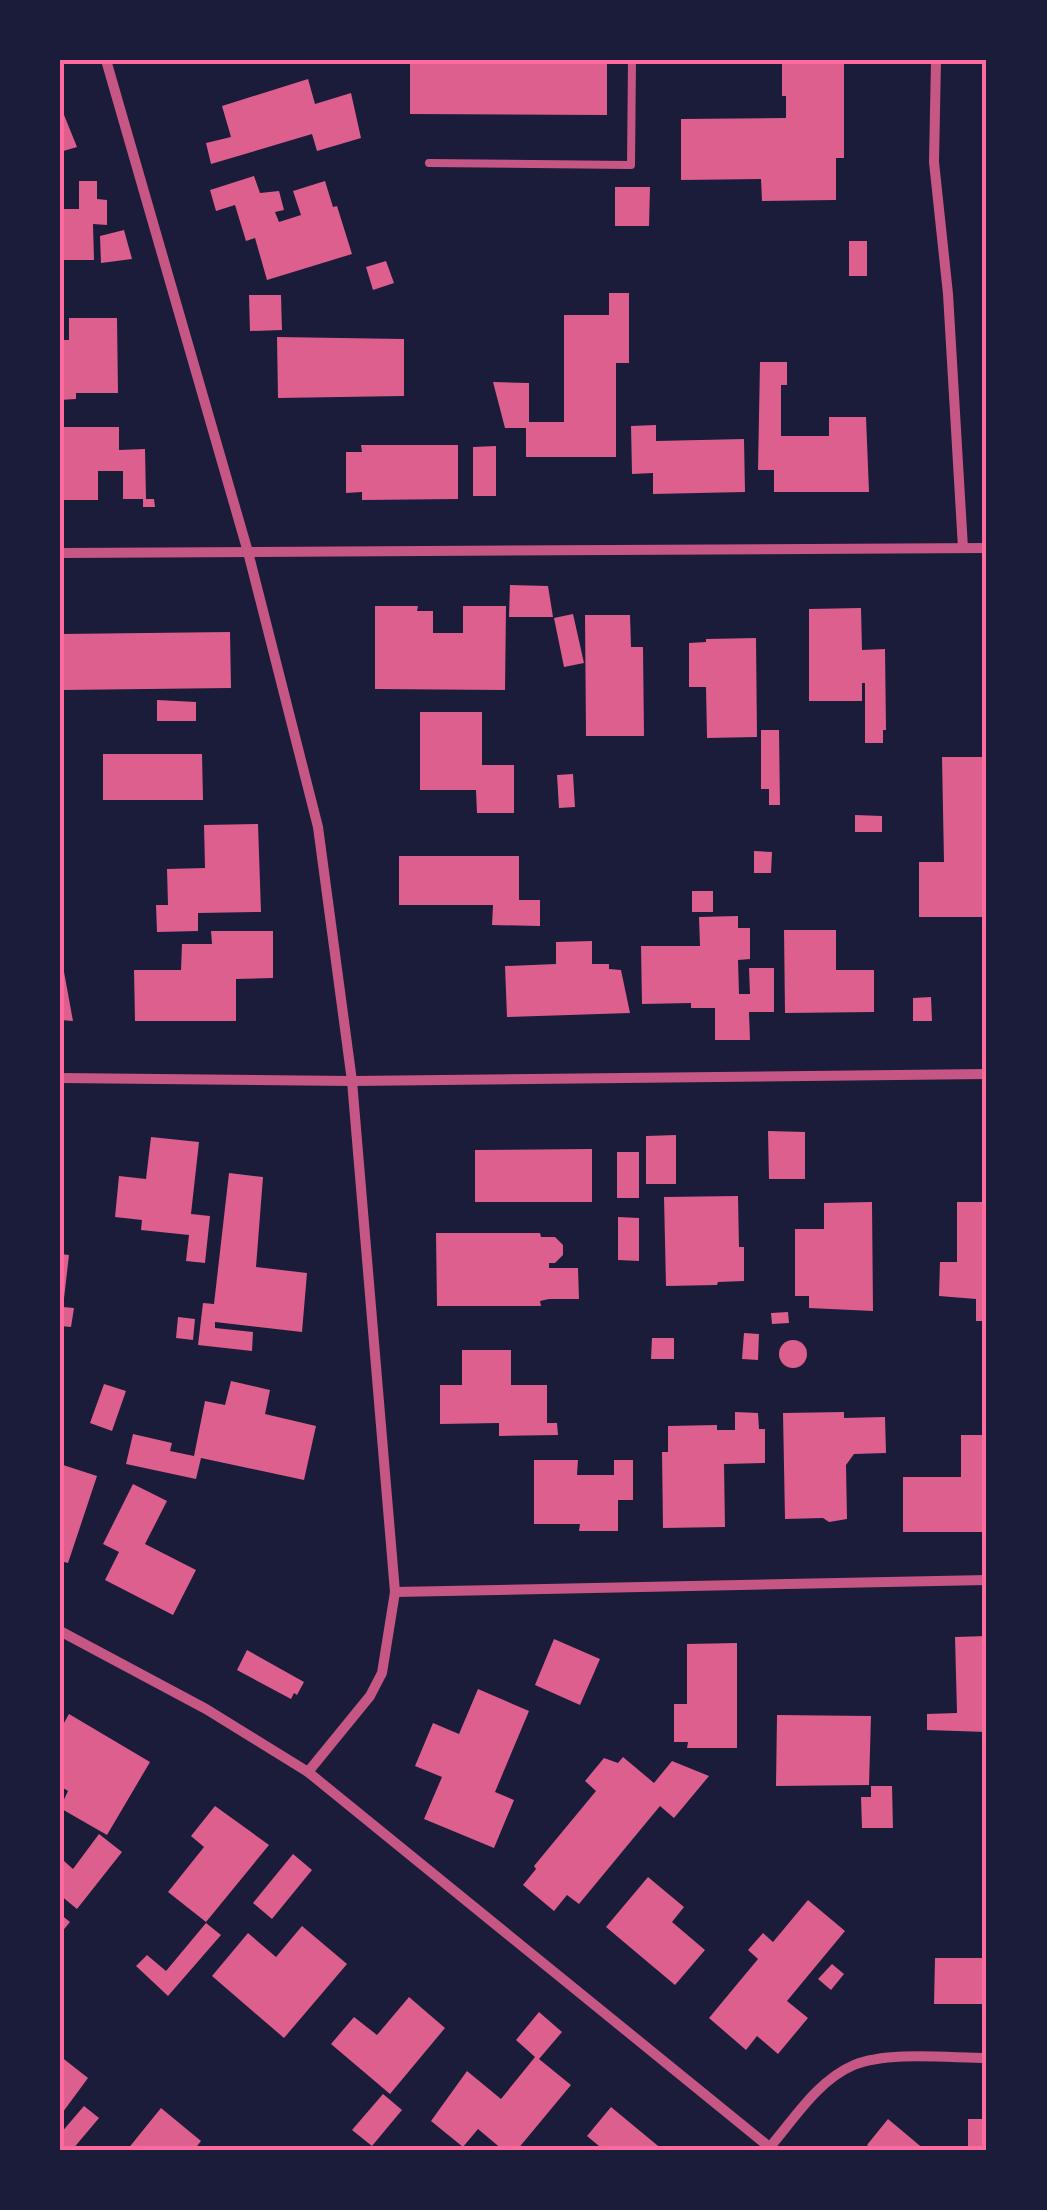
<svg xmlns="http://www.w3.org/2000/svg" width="1047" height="2210" font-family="'PT Sans',sans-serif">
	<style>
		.building { fill: #dd5f8e }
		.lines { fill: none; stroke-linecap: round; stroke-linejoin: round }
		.service { stroke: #c65784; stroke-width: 8 }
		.minor { stroke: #c65784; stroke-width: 10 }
		.neatline { fill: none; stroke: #ff6b9d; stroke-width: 4 }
	</style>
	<rect width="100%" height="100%" fill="#1b1b3a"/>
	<g class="building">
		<polygon points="410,60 607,60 607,115 410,114"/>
		<polygon points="782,60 844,60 844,158 836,158 836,200 762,201 761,179 681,180 681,119 786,118 786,96 782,96"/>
		<polygon points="308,79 315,104 351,93 361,138 317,151 312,134 211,164 206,143 231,137 222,106"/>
		<polygon points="60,105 77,147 60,152"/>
		<polygon points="254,176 260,193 279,191 284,210 275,212 279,222 301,215 293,191 325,181 333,207 337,206 352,254 267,280 255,238 246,241 235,205 216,211 210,190"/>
		<polygon points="79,181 97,181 97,199 107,200 107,225 93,224 94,260 60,260 60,209 79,209"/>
		<polygon points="615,187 650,187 649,226 615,226"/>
		<polygon points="124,230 132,259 101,263 100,236"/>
		<rect x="849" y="241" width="18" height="35"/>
		<polygon points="386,261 394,283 373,290 366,267"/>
		<polygon points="609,293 629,293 629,363 616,363 616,457 526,457 526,428 505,428 493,382 529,383 529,422 564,422 564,315 609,315"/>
		<polygon points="249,295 281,295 282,330 250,331"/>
		<polygon points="69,318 117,318 118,393 76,393 76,399 60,400 60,340 69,340"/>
		<polygon points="277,337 404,339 404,396 278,398"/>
		<polygon points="760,362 787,362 787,385 781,385 781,436 829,436 829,417 866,417 869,492 774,492 774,470 758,470"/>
		<polygon points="656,425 656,441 744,439 745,492 653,494 653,473 632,474 631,426"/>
		<polygon points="60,427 119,427 119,450 145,449 146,499 154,499 155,507 143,507 143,499 123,499 123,471 98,471 98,500 60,500"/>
		<polygon points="361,445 458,445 458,499 362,500 362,492 346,493 346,452 362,452"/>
		<polygon points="496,446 496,496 473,496 473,447"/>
		<polygon points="510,585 548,586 553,617 509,617"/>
		<polygon points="375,606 418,606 417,611 433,611 433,633 463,633 463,606 506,606 505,690 375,689"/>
		<polygon points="861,608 862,650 885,649 886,730 883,730 883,743 865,743 865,683 862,683 862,701 809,701 809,609"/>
		<polygon points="573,614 584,663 564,667 554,618"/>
		<polygon points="585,615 630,615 631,647 643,647 644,736 586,736"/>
		<polygon points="230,632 231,688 63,690 62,634"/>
		<polygon points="756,638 757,737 707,738 706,687 689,687 689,643 706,642 706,639"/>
		<polygon points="157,700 196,702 196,721 157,721"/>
		<polygon points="420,712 482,712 482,765 514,765 514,813 477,813 476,790 420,790"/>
		<polygon points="761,730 779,730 780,805 769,805 769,789 761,789"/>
		<polygon points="103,754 202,754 203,800 103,800"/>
		<polygon points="942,757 987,757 987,917 919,917 919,862 944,862"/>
		<polygon points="573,774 575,807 559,808 557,775"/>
		<polygon points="855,815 882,816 882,832 855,832"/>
		<polygon points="258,824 261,912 198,913 198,931 157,932 156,905 168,905 167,869 205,868 204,825"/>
		<polygon points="754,851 772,852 771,873 754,873"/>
		<polygon points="399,856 519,856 519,900 540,900 540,926 492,925 493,905 399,905"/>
		<rect x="692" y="891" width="21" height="21"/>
		<polygon points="738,916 738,928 750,928 750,959 738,960 739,994 750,994 749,968 774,968 774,1012 749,1012 750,1040 715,1040 715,1008 691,1008 691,1003 642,1004 641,946 700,946 699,917"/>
		<polygon points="784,930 836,930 836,970 874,970 874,1012 785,1013"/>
		<polygon points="211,931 273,931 273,978 236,979 236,1021 135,1021 134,970 181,970 182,944 212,944"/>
		<polygon points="592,941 592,964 609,964 609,969 621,970 630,1013 507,1017 505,966 556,964 556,942"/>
		<polygon points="60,961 62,961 73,1021 60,1020"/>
		<polygon points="931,997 932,1021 913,1021 913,998"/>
		<polygon points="768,1131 805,1132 805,1179 769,1179"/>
		<polygon points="676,1135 676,1184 646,1184 646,1136"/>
		<polygon points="151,1137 199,1142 191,1214 210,1216 205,1263 186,1261 189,1235 141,1230 142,1220 115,1217 119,1176 146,1179"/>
		<polygon points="592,1149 592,1202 475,1202 475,1150"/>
		<rect x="617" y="1152" width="22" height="46"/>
		<polygon points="229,1173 263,1177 256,1267 307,1273 302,1332 215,1322 215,1328 253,1332 252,1351 198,1345 203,1303 214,1304"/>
		<polygon points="738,1196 739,1247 744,1247 744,1281 718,1282 717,1285 666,1286 664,1197"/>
		<polygon points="872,1202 873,1311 809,1308 809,1296 795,1296 795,1229 824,1229 824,1203"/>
		<polygon points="957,1202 987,1202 987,1321 976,1321 976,1299 939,1296 940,1262 957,1262"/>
		<polygon points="618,1217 639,1218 639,1261 618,1260"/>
		<polygon points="436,1233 540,1233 541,1237 555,1237 563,1245 563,1255 555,1263 549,1263 549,1268 578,1268 579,1299 549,1299 540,1301 541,1306 437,1306"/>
		<polygon points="60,1254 69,1255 63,1307 74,1308 71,1327 60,1326"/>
		<polygon points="788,1312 789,1323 772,1324 771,1313"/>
		<polygon points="178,1317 195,1319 193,1340 176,1338"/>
		<polygon points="744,1333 759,1334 758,1360 742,1359"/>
		<polygon points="652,1338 674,1338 674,1359 651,1359"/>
		<circle cx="793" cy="1354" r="14"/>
		<polygon points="462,1350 511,1350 511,1385 547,1385 547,1423 557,1423 558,1435 499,1436 499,1423 440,1424 440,1385 462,1385"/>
		<polygon points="231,1381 270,1390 265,1414 316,1426 304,1480 201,1458 196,1479 126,1464 133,1434 172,1443 170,1451 194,1456 205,1401 225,1405"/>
		<polygon points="104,1384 126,1391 112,1431 90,1423"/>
		<polygon points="735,1412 758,1413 759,1429 765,1429 765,1463 724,1464 725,1527 663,1528 662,1452 668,1452 668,1426 717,1425 717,1430 735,1430"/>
		<polygon points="844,1412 844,1418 885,1417 886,1453 854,1454 846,1465 847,1519 829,1522 823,1518 785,1519 783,1413"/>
		<polygon points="961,1435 987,1435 987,1532 903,1532 903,1477 961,1477"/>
		<polygon points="534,1460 578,1460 577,1475 614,1475 614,1460 633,1460 633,1500 618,1500 618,1531 579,1531 580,1524 534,1524"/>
		<polygon points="60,1464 97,1476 68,1563 60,1561"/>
		<polygon points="133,1484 167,1501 145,1544 196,1570 173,1615 105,1580 119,1552 103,1544"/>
		<polygon points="987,1636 987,1732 927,1730 927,1714 957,1713 955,1637"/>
		<polygon points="554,1639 600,1659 580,1705 535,1685"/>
		<polygon points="737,1643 737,1748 687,1748 688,1742 674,1742 674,1704 687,1704 687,1644"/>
		<polygon points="247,1650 304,1682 297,1695 294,1693 291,1699 237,1670"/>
		<polygon points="478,1689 529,1711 495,1792 514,1800 494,1848 424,1819 442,1777 415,1766 433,1723 459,1734"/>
		<polygon points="69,1714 150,1762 107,1835 60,1808 68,1791 60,1786 60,1730"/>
		<polygon points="777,1715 871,1716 869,1785 776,1786"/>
		<polygon points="623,1757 654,1783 672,1761 709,1776 674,1818 660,1806 579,1904 567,1895 554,1911 523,1885 536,1869 534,1866 596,1791 585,1781 604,1758 618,1763"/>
		<polygon points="871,1786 892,1786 893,1828 862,1828 861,1797 871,1797"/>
		<polygon points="215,1806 269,1845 206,1922 168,1892 204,1847 191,1836"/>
		<polygon points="99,1834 122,1852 77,1909 60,1895 60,1866 64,1861 73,1869"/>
		<polygon points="293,1854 312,1870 272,1919 253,1903"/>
		<polygon points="648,1877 684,1907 672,1922 705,1950 675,1985 606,1927"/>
		<polygon points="808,1900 845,1931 787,2001 808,2018 778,2054 757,2036 746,2050 709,2018 758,1959 748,1950 763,1933 773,1942"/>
		<polygon points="60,1914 70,1922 60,1934"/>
		<polygon points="206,1923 221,1935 168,1996 136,1966 147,1955 166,1971"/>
		<polygon points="302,1926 347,1964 284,2038 212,1976 248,1933 276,1957"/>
		<polygon points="935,1958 987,1958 987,2004 934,2004"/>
		<polygon points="832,1964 844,1974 831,1990 818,1979"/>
		<polygon points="409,1997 445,2028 390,2094 331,2044 354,2017 377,2035"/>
		<polygon points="539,2012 562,2032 539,2059 571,2085 517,2150 503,2150 478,2129 463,2147 431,2121 467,2071 501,2099 535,2057 516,2040"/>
		<polygon points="60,2056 88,2078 60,2116"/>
		<polygon points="383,2094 402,2110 372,2146 352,2130"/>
		<polygon points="84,2106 99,2118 72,2150 60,2150 60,2134"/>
		<polygon points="611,2107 663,2150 596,2150 599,2146 587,2136"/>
		<polygon points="161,2108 201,2141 194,2150 127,2150"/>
		<polygon points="888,2119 925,2150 873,2150 867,2145"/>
		<rect x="968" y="2119" width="19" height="31"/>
	</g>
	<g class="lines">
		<polyline class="service" points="429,163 631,165 632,60"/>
		<g class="minor">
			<polyline points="106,60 248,552 318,827 352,1081 395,1592 382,1673 370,1696 308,1772"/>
			<polyline points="936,60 934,162 948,294 963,548"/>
			<polyline points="60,553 987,548"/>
			<polyline points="60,1078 352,1081 987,1074"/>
			<polyline points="395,1592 987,1580"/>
			<polyline points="60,1631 206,1709 308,1772 773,2150"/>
			<path d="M770,2147c24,-28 48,-67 84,-82 35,-14 95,-7 133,-7"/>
		</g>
	</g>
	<rect width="1047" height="2210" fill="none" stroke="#1b1b3a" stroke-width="125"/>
	<rect x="62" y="62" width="922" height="2086" class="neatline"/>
</svg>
